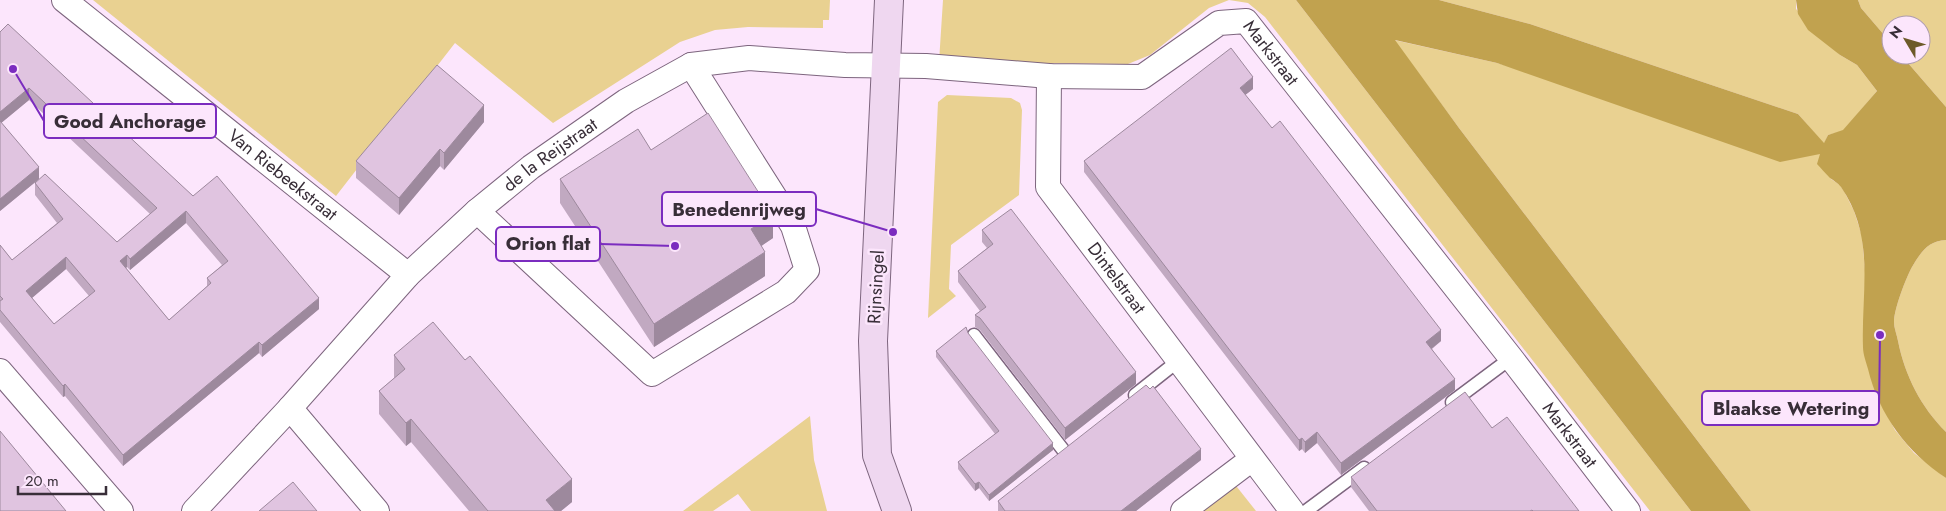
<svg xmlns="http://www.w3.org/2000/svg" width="1946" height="511" font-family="Jost,sans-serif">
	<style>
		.green { fill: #e9d191 }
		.water { fill: #c1a24f }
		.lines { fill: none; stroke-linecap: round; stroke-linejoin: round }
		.lane-casing { stroke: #7d657e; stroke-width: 15 }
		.street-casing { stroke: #7d657e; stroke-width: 26 }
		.secondary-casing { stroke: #7d657e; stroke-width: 30 }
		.lane { stroke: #fff; stroke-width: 12 }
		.street { stroke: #fff; stroke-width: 24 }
		.secondary { stroke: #efd7f0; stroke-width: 28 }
		.wall { fill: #c1a9c1; fill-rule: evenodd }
		.shaded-wall { fill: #9d899d }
		.building { fill: #e0c4e0; stroke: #9d899d; fill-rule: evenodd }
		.labels { text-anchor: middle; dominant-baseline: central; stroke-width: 5; stroke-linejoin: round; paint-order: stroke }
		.street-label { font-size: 18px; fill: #382e38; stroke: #fce6fc }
		.leader { fill: none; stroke: #7b2cbf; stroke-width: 2 }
		.callout-dot { fill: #7b2cbf; stroke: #fce6fc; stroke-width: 2 }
		.callout { fill: #fce6fc; stroke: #7b2cbf; stroke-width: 2 }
		.callout-label { font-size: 19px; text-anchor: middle; font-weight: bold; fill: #382e38 }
	</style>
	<rect width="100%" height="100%" fill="#fce6fc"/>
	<g class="green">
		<polygon points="93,0 830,0 829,20 823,20 823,28 748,27 715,30 680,42 553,123 455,43 336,196"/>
		<polygon points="943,0 1229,0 1209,8 1150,55 1128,64 939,62"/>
		<polygon points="1229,0 1296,0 1691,511 1650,511 1265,17 1248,3"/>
		<polygon points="1439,0 1796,0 1796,9 1840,55 1857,65 1877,91 1843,131 1828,135 1824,144 1798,114 1530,24"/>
		<polygon points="1858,0 1946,0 1946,107 1901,55 1921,55 1921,25 1891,25 1891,43 1861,8"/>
		<polygon points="1394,40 1497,63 1821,154 1831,179 1840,185 1845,193 1854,211 1862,236 1876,395 1895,430 1914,453 1946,478 1946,511 1751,511 1459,128"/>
		<polygon points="947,95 1011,98 1020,103 1022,110 1019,195 951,245 949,289 956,296 928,318 938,102"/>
		<path d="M1946,240v192c-25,-25 -41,-56 -48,-91 -1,-6 -4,-13 -4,-19 0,-13 12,-44 18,-55 9,-15 16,-26 34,-27z"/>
		<polygon points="810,416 814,460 827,511 751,511 738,494 713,511 683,511"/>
		<polygon points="1233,482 1256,511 1196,511"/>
	</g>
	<path class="water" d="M1296,0h143l91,24 268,90 26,29 4,-8 15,-5 34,-39 -20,-26 -17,-10 -32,-25 -10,-16 -2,-14h62l3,8 30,35v12h10l45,52v133c-18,1 -25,12 -34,27 -6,11 -18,42 -18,55 0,6 3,13 4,19 7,35 23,66 48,91v46c-39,-26 -67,-63 -78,-109 -2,-7 -5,-15 -5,-22 -2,-56 13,-109 -22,-160 -3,-4 -7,-6 -11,-9 -5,-5 -9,-10 -13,-14l3,-10 -40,8 -283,-99 -102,-23 64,88 292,383h-60z"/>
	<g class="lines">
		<defs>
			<g id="lane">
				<polyline points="974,335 1064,451"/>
				<polyline points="1135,395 1178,361"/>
				<polyline points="1452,402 1511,358"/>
				<polyline points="1306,511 1364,468"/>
			</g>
			<g id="street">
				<path id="s1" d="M64,0l344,275"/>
				<path id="s2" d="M1049,76l-1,111 244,324"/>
				<polyline points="477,211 652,374 786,292 807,270 793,226 691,65"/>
				<polyline points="0,371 121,511"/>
				<polyline points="290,408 377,511"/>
				<path id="s3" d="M194,511l96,-103 118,-133 69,-64 54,-44 95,-66 65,-36 58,-7 96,7 81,1 123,10 93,1 77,-54 27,-2 265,337 117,153"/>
				<polyline points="1183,511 1252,459"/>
			</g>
			<polyline id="secondary" points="889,0 873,341 877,455 897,511"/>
		</defs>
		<use href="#lane" class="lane-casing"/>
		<use href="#street" class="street-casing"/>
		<use href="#secondary" class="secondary-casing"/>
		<use href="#lane" class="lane"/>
		<use href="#street" class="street"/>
		<use href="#secondary" class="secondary"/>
	</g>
	<g class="wall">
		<path d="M0,32l193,164 126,113 -57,48 -3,-4 -136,113 -58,-70 -2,1 -63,-75v-77l12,15 45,-37 -22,-28v-12l82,59 33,-28 -121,-114 -28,23 38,56 -39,32zM186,223l36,42 -15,13v8l-38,34 -43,-52 1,-1 3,3zM66,269l23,27 -35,28 -22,-26z"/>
		<polygon points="1253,89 1245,95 1441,341 1432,349 1455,390 1341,475 1317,443 1305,453 1302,449 1299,451 1084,172 1084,161"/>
		<polygon points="484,122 444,170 440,166 399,215 356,178 356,161"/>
		<polygon points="651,150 773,238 761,246 765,276 654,347 560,203 560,179"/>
		<polygon points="982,230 1136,384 1065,440 980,330 975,327 975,315 980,311 958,282 958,271 987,248 982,242"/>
		<polygon points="968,333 1053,450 989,501 979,488 975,491 958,469 958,462 995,434 936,357 936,351"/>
		<polygon points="394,355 572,502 561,511 469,511 411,442 406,446 379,414 379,391 394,378"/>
		<polygon points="1492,428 1579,511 1369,511 1351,487 1351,477"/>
		<polygon points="1201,460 1136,511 998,511 998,501"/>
	</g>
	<g class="shaded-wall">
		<polygon points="1253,77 1253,89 1240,99 1240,88"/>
		<polygon points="29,88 29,100 0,124 0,112"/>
		<polygon points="484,105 484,122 444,170 444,153"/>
		<polygon points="440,149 440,166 399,215 399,198"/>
		<polygon points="39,167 39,179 0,211 0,199"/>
		<polygon points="186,211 186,223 130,270 130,259"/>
		<polygon points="773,215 773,238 751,253 751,229"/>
		<polygon points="765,252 765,276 654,347 654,324"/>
		<polygon points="127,255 127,267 120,273 120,261"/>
		<polygon points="66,257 66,269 26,303 26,291"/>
		<polygon points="319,298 319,309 262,357 262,345"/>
		<polygon points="1441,330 1441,341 1426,353 1426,342"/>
		<polygon points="259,342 259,353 123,466 123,455"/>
		<polygon points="1136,372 1136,384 1065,440 1065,428"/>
		<polygon points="1455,379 1455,390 1341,475 1341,463"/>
		<polygon points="65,384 65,396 63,397 63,386"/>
		<polygon points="411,419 411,442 406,446 406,423"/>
		<polygon points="1317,432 1317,443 1305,453 1305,442"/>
		<polygon points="1302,438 1302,449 1299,451 1299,440"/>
		<polygon points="1053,443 1053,450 989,501 989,495"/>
		<polygon points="1201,449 1201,460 1136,511 1121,511"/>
		<polygon points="572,479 572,502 561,511 546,511 546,500"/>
		<polygon points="979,482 979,488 975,491 975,484"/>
	</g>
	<g class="building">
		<path d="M8,24l185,172 24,-20 102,122 -57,47 -3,-3 -136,113 -58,-71 -2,2 -63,-76v-9l3,-2 -3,-3v-51l12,15 51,-41 -28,-36 10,-9 72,68 40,-34 -128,-120 -29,24v-80zM186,211l42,50 -21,17 4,5 -42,37 -49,-59 7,-6 3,4zM66,257l29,34 -41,33 -28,-33z"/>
		<polygon points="1231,48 1253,77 1240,88 1272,128 1280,121 1441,330 1426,342 1455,379 1341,463 1317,432 1305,442 1302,438 1299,440 1084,161"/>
		<polygon points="437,65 484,105 444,153 440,149 399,198 356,161"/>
		<polygon points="708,113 773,215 751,229 765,252 654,324 560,179 638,129 651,150"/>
		<polygon points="0,121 39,167 0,199"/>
		<polygon points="1011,209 1136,372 1065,428 980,318 975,315 986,307 958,271 993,244 982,230"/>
		<polygon points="433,322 465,360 470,356 572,479 546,500 555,511 488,511 411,419 406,423 379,391 405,369 394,355"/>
		<polygon points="966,327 968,333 1053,443 989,495 979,482 975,484 958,462 999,431 936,351"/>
		<polygon points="1146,385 1150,389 1153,386 1201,449 1121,511 1005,511 998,501"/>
		<polygon points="1465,392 1492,428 1507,417 1579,511 1533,511 1532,510 1530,511 1377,511 1351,477"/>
		<polygon points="0,431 66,511 0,511"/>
		<polygon points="293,482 317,511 259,511"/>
	</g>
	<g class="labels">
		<g class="street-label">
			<text stroke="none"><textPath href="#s3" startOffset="1286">Markstraat</textPath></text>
			<text stroke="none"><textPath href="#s3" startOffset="505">de la Reijstraat</textPath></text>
			<text stroke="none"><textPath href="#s1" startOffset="280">Van Riebeekstraat</textPath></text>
			<text stroke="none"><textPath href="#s2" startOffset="225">Dintelstraat</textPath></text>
			<text transform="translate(876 287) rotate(-87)">Rijnsingel</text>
			<text stroke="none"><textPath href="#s3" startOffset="1771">Markstraat</textPath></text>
		</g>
	</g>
	<path class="leader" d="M13 69L44 121M893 232L816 209M675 246L600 244M1880 335L1879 408"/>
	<g class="callout-dot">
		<circle cx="13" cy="69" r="5"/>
		<circle cx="893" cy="232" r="5"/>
		<circle cx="675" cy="246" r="5"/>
		<circle cx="1880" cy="335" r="5"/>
	</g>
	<g class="callout">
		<rect x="44" y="104" width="172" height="34" rx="5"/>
		<rect x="662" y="192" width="154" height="34" rx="5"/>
		<rect x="496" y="227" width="104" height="34" rx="5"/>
		<rect x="1702" y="391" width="177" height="34" rx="5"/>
	</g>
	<g class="callout-label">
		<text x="130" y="128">Good Anchorage</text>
		<text x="739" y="216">Benedenrijweg</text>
		<text x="548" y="250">Orion flat</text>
		<text x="1791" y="415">Blaakse Wetering</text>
	</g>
	<g transform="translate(1906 40) rotate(308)"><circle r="24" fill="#fce6fc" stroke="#ae9cae"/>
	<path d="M0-4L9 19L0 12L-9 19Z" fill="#6d5a29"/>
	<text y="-8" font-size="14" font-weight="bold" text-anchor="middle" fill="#382e38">N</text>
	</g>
	<path d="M18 486v8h88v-8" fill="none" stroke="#382e38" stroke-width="2.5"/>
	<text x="25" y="486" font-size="15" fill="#382e38" stroke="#fce6fc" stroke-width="4" paint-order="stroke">20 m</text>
</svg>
